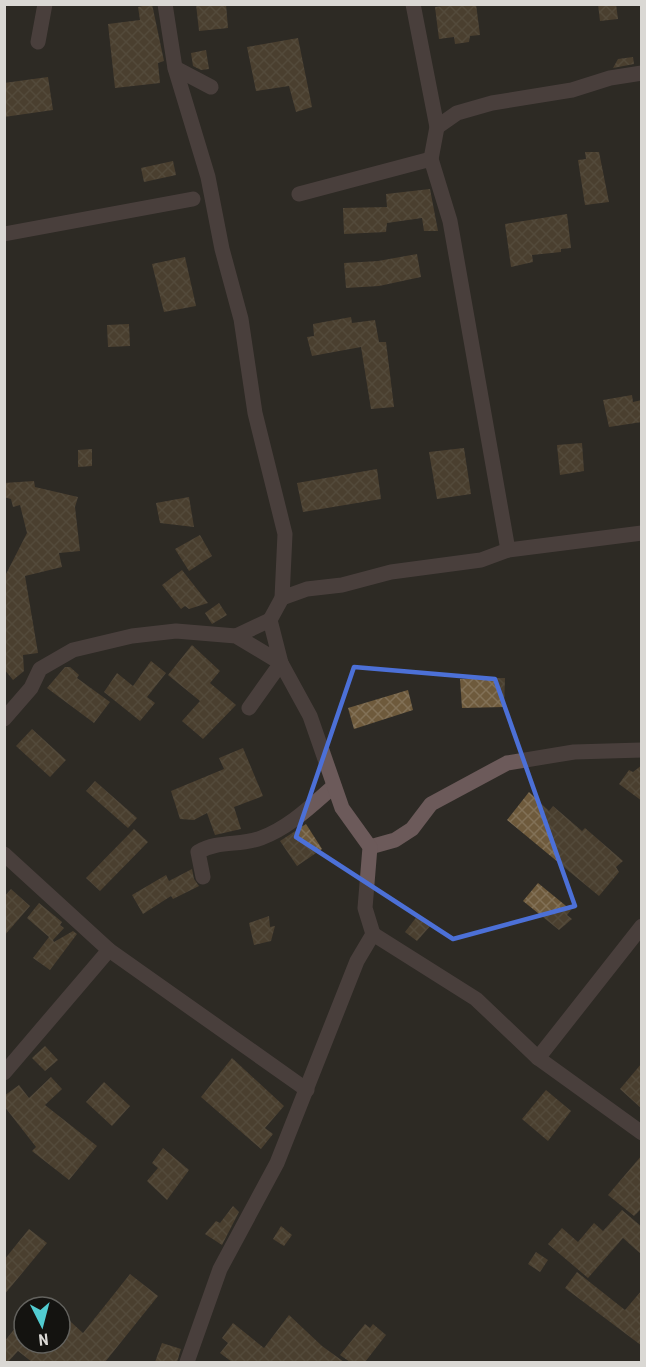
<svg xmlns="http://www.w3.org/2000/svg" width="646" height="1367" font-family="'Roboto Condensed',sans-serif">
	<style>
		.building { fill: url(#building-cross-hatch) }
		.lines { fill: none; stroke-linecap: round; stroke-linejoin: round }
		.minor { stroke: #6c5a5a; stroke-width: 15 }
		.marked { fill: none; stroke: #4c70d7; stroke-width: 4.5; stroke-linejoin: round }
	</style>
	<defs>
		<pattern id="building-cross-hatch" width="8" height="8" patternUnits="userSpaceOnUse" patternTransform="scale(1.5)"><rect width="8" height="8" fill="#6e5a3c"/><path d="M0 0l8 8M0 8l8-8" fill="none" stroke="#827157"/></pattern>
	</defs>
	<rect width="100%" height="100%" fill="#2d2a25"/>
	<g class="building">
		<polygon points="152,4 164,61 158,63 160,83 115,88 108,24 140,20 138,7"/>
		<polygon points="196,4 226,4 228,28 199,31"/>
		<polygon points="456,4 476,4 480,35 470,36 469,42 455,44 454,37 439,39 435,7"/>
		<polygon points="598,4 616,4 618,19 600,21"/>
		<polygon points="298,38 312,107 296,112 289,86 256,91 247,47"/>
		<polygon points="206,50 209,69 201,70 193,66 191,53"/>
		<polygon points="633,57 634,64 613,68 618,59"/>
		<polygon points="48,77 53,110 4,117 4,83"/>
		<polygon points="585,152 599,152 609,202 585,205 578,160 586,159"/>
		<polygon points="173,161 176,175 144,182 141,168"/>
		<polygon points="430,189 438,231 424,231 422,218 387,223 386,232 344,234 343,208 387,207 386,194"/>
		<polygon points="567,214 571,248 561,249 561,252 532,255 533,262 511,267 505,224"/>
		<polygon points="417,254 421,277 379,286 346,288 344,263 378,261"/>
		<polygon points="185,257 196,306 164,312 152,264"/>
		<polygon points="351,317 352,323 375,320 379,342 386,342 394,407 371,409 361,347 312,356 307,337 314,336 313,324"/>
		<polygon points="129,324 130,346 108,347 107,325"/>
		<polygon points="632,395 633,402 642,400 642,422 609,427 603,400"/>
		<polygon points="582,443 584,471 560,475 557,445"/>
		<polygon points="464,448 471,494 437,499 429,452"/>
		<polygon points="92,449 92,466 78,467 78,450"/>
		<polygon points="377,469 381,499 303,512 297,483"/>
		<polygon points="34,481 35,487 78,497 75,507 80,551 59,553 62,567 25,576 38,653 23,655 24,671 13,680 4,669 4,578 27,533 20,505 13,507 11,499 4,497 4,483"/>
		<polygon points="189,497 194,527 160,523 156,503"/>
		<polygon points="200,535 212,556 189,571 175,549"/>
		<polygon points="182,570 208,603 189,609 185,606 181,609 162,585"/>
		<polygon points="219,603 227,615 212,624 205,613"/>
		<polygon points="192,645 220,671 210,683 236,705 203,739 182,721 200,701 168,675"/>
		<polygon points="151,661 166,673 147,697 155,703 140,721 104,692 117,673 133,686"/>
		<polygon points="65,667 70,667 79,675 77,678 110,702 94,723 47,688"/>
		<polygon points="505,678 504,707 462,708 460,679"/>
		<polygon points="408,690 413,710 354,729 348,708"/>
		<polygon points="32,729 66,760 50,777 16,746"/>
		<polygon points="243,748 263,796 234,807 241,829 215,835 207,813 194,820 180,819 171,791 224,769 219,758"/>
		<polygon points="642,765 642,801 619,784 629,770 633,772"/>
		<polygon points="95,781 137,818 128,828 86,791"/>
		<polygon points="529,792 549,811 553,806 582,831 585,828 623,861 616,867 619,872 599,896 507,820"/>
		<polygon points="306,824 322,849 297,866 280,841"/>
		<polygon points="134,829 148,842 100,891 86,878"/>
		<polygon points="192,869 194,879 199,886 173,899 171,896 143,914 132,895 166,875 169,881"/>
		<polygon points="538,883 571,910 567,915 572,919 559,930 523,901"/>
		<polygon points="11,889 30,906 4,936 4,897"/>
		<polygon points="39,903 62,922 60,925 64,928 53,940 54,942 73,931 77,934 50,970 33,958 49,937 27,918"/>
		<polygon points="418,915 431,925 417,941 405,932"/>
		<polygon points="269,916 270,927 275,926 271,941 254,945 249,923"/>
		<polygon points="45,1046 58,1060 45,1071 32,1058"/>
		<polygon points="232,1058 284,1106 265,1128 273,1134 261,1149 201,1097"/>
		<polygon points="642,1063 642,1109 620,1089"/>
		<polygon points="51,1077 62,1089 45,1105 97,1146 69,1180 32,1151 36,1147 4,1106 4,1096 19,1085 29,1098"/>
		<polygon points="104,1082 130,1106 112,1126 86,1102"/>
		<polygon points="546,1090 571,1111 548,1141 522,1119"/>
		<polygon points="163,1148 189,1170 167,1200 147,1181 158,1168 152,1163"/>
		<polygon points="642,1155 642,1208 634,1216 608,1195"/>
		<polygon points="233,1206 239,1212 222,1245 205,1234 216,1221 220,1223"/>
		<polygon points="622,1210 642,1227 642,1255 623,1238 588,1278 548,1244 562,1228 578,1242 594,1223 603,1231"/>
		<polygon points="281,1226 292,1235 284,1246 273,1239"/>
		<polygon points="29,1229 47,1243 4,1295 4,1260"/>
		<polygon points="536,1252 548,1260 540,1272 528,1264"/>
		<polygon points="577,1272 625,1310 642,1290 642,1346 565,1288"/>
		<polygon points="130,1274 158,1296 105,1362 32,1362 18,1351 8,1362 4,1362 4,1342 24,1317 24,1343 60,1343 60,1312 83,1333"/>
		<polygon points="289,1315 322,1346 344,1362 232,1362 220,1353 228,1343 222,1338 233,1323 264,1348"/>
		<polygon points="365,1324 370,1328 373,1324 386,1335 365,1362 350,1362 340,1355"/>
		<polygon points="162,1343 181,1349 177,1362 155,1362"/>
	</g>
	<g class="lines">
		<g class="minor">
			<polyline points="413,4 437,127 431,159"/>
			<polyline points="38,42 45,4"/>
			<polyline points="175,68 211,87"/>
			<polyline points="437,127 457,113 492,103 572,90 610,78 642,73"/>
			<polyline points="299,194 431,159 450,221 508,550"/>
			<polyline points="4,234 193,199"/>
			<polyline points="282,598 307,589 342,585 391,572 481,560 508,550 642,533"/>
			<polyline points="236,636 270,620"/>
			<polyline points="4,719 31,688 40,669 73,650 132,636 176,631 236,636 281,663 270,620 282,598 285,534 255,413 241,319 222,249 208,177 175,68 165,4"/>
			<polyline points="370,847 395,840 412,829 431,804 507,763 574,752 642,750"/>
			<polyline points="4,854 109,950 307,1090"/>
			<path d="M203,877l-5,-25c21,-12 42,-6 63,-14 28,-10 51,-33 73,-52"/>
			<polyline points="373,934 476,999 538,1058 642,1133"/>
			<polyline points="538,1058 642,926"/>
			<polyline points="4,1073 109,950"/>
			<polyline points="187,1362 220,1269 277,1163 357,961 373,934 365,908 370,847 342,808 310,716 281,663 249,708"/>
		</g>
	</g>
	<path d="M0 0H646V1367H0ZM354,667l141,12 80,227 -122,33 -157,-102z" fill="#2d2a25" fill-opacity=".55" fill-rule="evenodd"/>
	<path class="marked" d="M354,667l141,12 80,227 -122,33 -157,-102z"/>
	<rect width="646" height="1367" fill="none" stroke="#dad8d4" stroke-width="12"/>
	<g transform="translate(42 1325) rotate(174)"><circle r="28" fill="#141310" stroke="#63625e" stroke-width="1.5"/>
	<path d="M0-4.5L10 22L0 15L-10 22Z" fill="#51ccd1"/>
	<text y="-9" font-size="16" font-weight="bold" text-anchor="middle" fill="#dad8d4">N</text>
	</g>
</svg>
